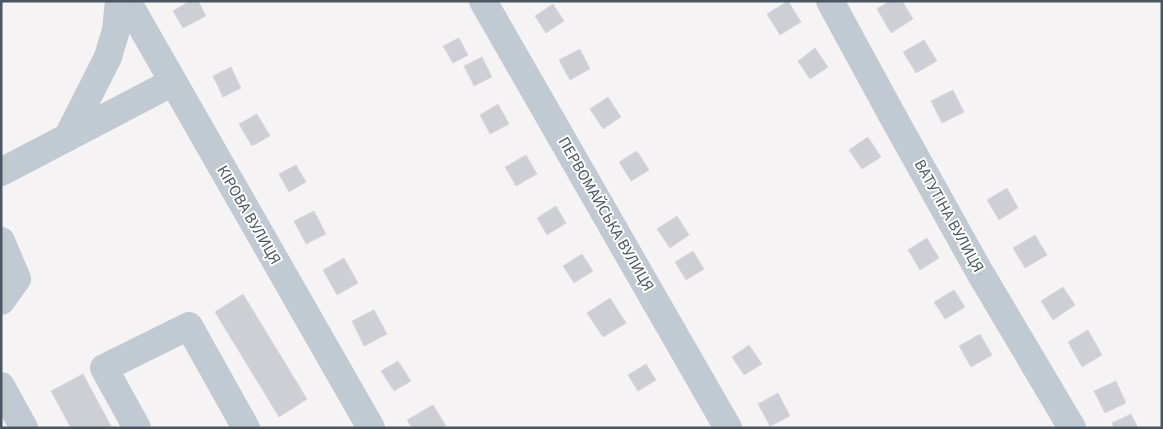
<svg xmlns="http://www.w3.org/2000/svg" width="1163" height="429" font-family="'Source Sans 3',sans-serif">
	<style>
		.building { fill: #cdcfd5; stroke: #d7d9de }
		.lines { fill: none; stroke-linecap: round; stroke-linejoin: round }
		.minor { stroke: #c1cad2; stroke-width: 28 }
		.labels { text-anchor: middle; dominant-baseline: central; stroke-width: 4; stroke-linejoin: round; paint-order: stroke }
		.street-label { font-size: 16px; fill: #4a5661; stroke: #fff }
	</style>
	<rect width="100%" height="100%" fill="#f5f3f3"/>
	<g class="building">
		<polygon points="190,1 198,1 206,16 183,28 173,11"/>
		<polygon points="788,1 801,22 780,35 767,14"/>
		<polygon points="890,1 902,1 913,19 891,33 877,9"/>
		<polygon points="553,4 564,21 546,33 535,16"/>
		<polygon points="459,38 468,55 453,63 443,46"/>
		<polygon points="924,40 937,61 916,73 903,52"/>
		<polygon points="815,48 828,67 810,79 798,61"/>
		<polygon points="580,49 590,69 570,80 559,60"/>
		<polygon points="482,57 492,77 474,86 464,66"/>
		<polygon points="231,67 241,88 223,97 213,76"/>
		<polygon points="953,90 964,112 942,123 931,101"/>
		<polygon points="608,97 621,117 603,129 590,109"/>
		<polygon points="498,104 509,124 490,134 480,115"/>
		<polygon points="257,114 270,136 252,146 239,124"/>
		<polygon points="868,137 881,157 862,169 849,150"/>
		<polygon points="637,151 649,170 631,181 619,162"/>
		<polygon points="526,155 537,174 516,186 505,167"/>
		<polygon points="296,165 306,182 289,192 279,174"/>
		<polygon points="1007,188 1018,208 999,220 987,200"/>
		<polygon points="556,206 566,223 547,235 537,218"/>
		<polygon points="314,211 326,234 306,244 294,221"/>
		<polygon points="677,216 689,235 670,248 657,229"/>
		<polygon points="1035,235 1047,255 1025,268 1013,248"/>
		<polygon points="927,238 939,258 920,270 908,250"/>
		<polygon points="693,251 704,269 686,280 675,262"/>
		<polygon points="582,254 593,271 574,283 563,266"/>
		<polygon points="344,258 358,283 337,295 323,270"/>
		<polygon points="1063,287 1075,305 1053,320 1041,301"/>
		<polygon points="954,290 965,307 945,319 934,302"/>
		<polygon points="243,294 307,399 279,417 215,312"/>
		<polygon points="610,298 626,323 603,337 587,313"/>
		<polygon points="374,310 387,334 364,346 352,321"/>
		<polygon points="1088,330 1102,355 1082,367 1068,342"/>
		<polygon points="980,334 992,355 971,367 959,346"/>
		<polygon points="749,345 762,364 744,375 732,357"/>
		<polygon points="398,361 411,381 394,391 381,371"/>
		<polygon points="646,364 656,380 638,391 628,375"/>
		<polygon points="83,374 112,428 71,428 51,391"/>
		<polygon points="1116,381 1126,403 1105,413 1094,391"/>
		<polygon points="778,393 790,416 770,426 758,404"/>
		<polygon points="433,405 446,426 442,428 412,428 407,420"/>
		<polygon points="1131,414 1138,428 1114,428 1112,423"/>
	</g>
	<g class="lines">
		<g class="minor">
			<polyline points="127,1 371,428"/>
			<polyline points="483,1 728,428"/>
			<polyline points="830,1 892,115 979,271 1072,428"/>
			<polyline points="67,138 108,57 116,30 119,1"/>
			<polyline points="1,172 173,82"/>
			<polyline points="1,241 17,279 1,301"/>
			<polyline points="1,386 24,428"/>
			<polyline points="137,428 104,368 189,326 246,428"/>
		</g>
	</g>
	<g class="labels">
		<g class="street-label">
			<text transform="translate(606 214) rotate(60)">ПЕРВОМАЙСЬКА ВУЛИЦЯ</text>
			<text transform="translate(249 215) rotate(60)">КІРОВА ВУЛИЦЯ</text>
			<text transform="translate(949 216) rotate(61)">ВАТУТІНА ВУЛИЦЯ</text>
		</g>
	</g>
	<rect width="1163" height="429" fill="none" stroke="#4a5661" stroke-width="5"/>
</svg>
